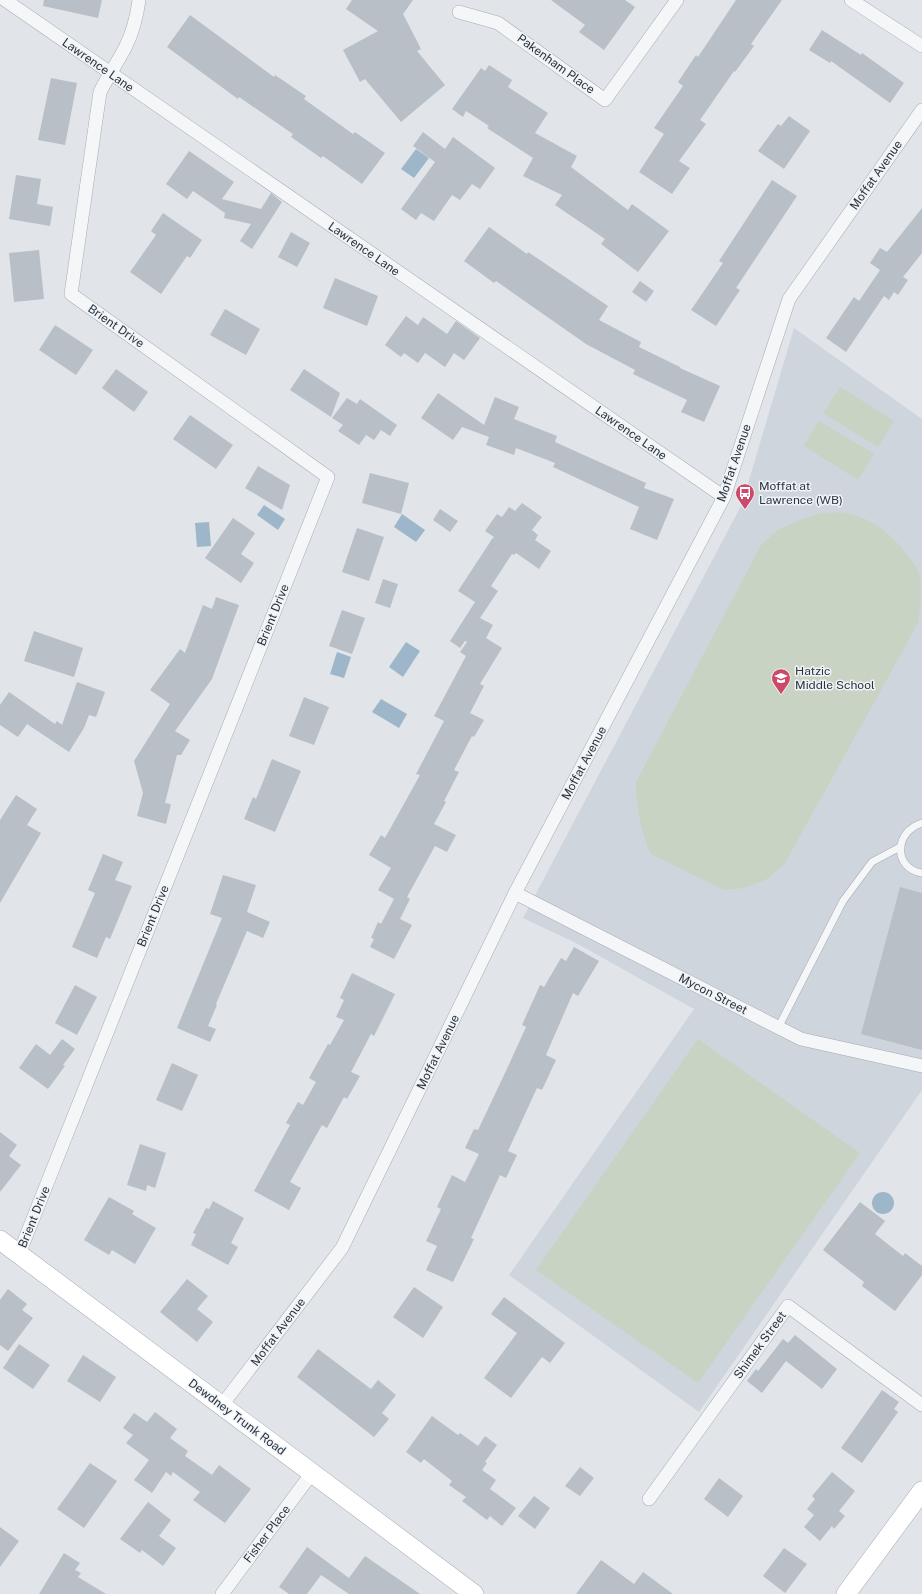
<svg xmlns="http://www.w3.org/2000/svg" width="922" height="1594" font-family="'Public Sans',sans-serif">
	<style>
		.built { fill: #cfd5dc }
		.green { fill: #c8d3c3 }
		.water { fill: #9db6c9 }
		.building { fill: #b9bfc6 }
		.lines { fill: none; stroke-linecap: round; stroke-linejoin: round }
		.service-casing { stroke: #a6acb4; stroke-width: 8 }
		.minor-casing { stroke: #a6acb4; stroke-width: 14 }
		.secondary-casing { stroke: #a6acb4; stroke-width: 20 }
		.service { stroke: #f4f6f8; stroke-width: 7 }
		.minor { stroke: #f4f6f8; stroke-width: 13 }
		.secondary { stroke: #fff; stroke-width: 19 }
		.labels { text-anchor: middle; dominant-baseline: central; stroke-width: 3; stroke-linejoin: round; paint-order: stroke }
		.street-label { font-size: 12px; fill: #2a3441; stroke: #f1f4f7 }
		.poi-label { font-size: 12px; fill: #2a3441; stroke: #f1f4f7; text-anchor: start }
	</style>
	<rect width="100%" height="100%" fill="#e1e5ea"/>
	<polygon class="built" points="794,328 922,419 922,1090 699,1412 509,1275 694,1009 576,943 523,918 742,504"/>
	<g class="green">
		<polygon points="840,387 894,421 878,447 823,413"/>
		<polygon points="819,421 874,454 858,480 804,446"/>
		<path d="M820,513c8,0 17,-1 25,0 28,4 51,25 66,47 3,4 7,9 8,13 3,17 2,35 -2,52l-132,238 -18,16 -23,9 -20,2 -73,-36c-11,-26 -14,-43 -15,-72l125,-237 18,-16 21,-9z"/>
		<polygon points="698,1039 860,1153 698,1383 536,1270"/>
	</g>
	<g class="water">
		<polygon points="416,149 429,158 414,178 401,169"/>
		<polygon points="264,505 285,519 278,530 257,515"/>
		<polygon points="402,514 425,530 416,542 394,527"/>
		<polygon points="209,522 211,546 197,547 195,523"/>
		<polygon points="406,642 420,651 403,677 389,667"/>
		<polygon points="337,652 351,657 344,678 330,674"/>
		<polygon points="381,699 407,714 399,728 372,712"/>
		<circle cx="883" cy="1203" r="11"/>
	</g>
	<g class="building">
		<polygon points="44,0 102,0 98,18 43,6"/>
		<polygon points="352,0 413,0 403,14 421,49 417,51 445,85 401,122 365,79 360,82 343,50 378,31 346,9"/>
		<polygon points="551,0 625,0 635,7 604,50 579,32 585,25"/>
		<polygon points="736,0 782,0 751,44 754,46 735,72 734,71 700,120 706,124 679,161 690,168 672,194 639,172 664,134 654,128 683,86 678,82 696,55 698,57"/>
		<polygon points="190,15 274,77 275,75 306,96 304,99 353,134 355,132 385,153 362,184 323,156 321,158 291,137 293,134 239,97 238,99 167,47"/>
		<polygon points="822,30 861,55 862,53 904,83 890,103 831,61 830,63 809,50"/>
		<polygon points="489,65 512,80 508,87 548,113 535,133 577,156 571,167 628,210 632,204 669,231 638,272 601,244 605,239 555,205 562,195 523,176 533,158 487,128 489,126 466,111 463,117 452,109 481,68 485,71"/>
		<polygon points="51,78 77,83 65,145 38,140"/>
		<polygon points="789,116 810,131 784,169 758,151 778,124 781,126"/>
		<polygon points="423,132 445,149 453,137 495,168 480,189 472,184 460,200 452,195 434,221 421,213 416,220 401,209 435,162 413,146"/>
		<polygon points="189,151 234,182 222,199 261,209 271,193 282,202 252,249 240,241 251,224 224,218 225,213 193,191 187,199 166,184"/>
		<polygon points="16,175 41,179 37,204 53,207 50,226 9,219"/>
		<polygon points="772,180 797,196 736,288 740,290 716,326 691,310 723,263 719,261"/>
		<polygon points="922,208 922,253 903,277 908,280 898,295 894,292 889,300 884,296 846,352 826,338 854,297 859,301 880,270 870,263 880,248 887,252"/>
		<polygon points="163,213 202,240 190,258 187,256 161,294 130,272 156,235 151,231"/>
		<polygon points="489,227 527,254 528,252 608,306 599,320 641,342 639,347 680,367 680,368 720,386 704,422 681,412 687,400 633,374 635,370 586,344 496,281 494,283 464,261"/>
		<polygon points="291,232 310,243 297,267 278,257"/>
		<polygon points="39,250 44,299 14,302 9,253"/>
		<polygon points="335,278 378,296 367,326 323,308"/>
		<polygon points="640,281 654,291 646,302 632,292"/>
		<polygon points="225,309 260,329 246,355 210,335"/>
		<polygon points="406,316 418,325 423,317 447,334 456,321 480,338 464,360 454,353 445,367 425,353 418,363 404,353 401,357 385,345"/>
		<polygon points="55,325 93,350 76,375 39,350"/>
		<polygon points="116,369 148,392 134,412 102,388"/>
		<polygon points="304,369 340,393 331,417 290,390"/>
		<polygon points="438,393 484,425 495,397 519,407 514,419 557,436 555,442 646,483 644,488 674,499 657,540 630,529 639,507 553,467 555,463 516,448 514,455 486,445 489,437 462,427 453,440 421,418"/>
		<polygon points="347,398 357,404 360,399 397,425 390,436 381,430 374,440 366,435 359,445 338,431 343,425 332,418"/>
		<polygon points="190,415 233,445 216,469 173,439"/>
		<polygon points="258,466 290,485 282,510 245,488"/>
		<polygon points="370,473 409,483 401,514 362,503"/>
		<polygon points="522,503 542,517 532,530 538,535 535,540 551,551 539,569 516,553 514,555 512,554 491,586 498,591 480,618 493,625 486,638 502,648 480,684 484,686 470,713 484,720 474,737 472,736 454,770 459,772 444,801 446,802 434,824 456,835 447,852 435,846 407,897 410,899 400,919 412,925 394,959 370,947 374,939 371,938 378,922 381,924 394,899 378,890 391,868 369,855 381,835 385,838 420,775 416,774 444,721 434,716 466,656 460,652 467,642 465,641 460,648 450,641 475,602 458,591 492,539 494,537 485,531 497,514 502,517 509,507 515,511"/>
		<polygon points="440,509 458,521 450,532 433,520"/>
		<polygon points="233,518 255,533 241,554 254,563 241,583 205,558"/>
		<polygon points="357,528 384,537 369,581 342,572"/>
		<polygon points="383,579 398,584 390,608 375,603"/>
		<polygon points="216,597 239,605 212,679 175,731 190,740 181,755 177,755 165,803 171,804 166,824 137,816 143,793 134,761 170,704 150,690 180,649 185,653 203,605 212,609"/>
		<polygon points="342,610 365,618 352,654 329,646"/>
		<polygon points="34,631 83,648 74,677 24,661"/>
		<polygon points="77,682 105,692 96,717 89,715 84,728 69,752 27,724 18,737 0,725 0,705 9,692 55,724 57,721 62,725"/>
		<polygon points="304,697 329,707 314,745 289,736"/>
		<polygon points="272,759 301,771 275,832 244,819 253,797 256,799"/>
		<polygon points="16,795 37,809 27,825 41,833 0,903 0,820"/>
		<polygon points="103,854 123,862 115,880 132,886 110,939 106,937 97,958 72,947 95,893 88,890"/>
		<polygon points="223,875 256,885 247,912 270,922 263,938 247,931 216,1004 217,1005 208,1026 216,1029 210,1042 177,1028 222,918 210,914"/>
		<polygon points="900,887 922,893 922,1050 861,1034"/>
		<polygon points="574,947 599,961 578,996 573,993 546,1055 556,1060 542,1090 537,1088 508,1151 517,1155 506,1178 500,1175 471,1238 474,1239 453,1282 426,1270 437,1246 426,1241 441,1209 437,1207 452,1175 465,1182 479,1154 465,1148 474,1129 478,1130 505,1073 526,1027 522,1025 540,985 544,987 561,958 566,961"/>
		<polygon points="352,973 395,994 374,1036 371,1034 351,1072 360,1076 347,1099 344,1097 327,1128 322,1125 290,1182 301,1188 289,1210 254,1191 290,1125 286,1123 298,1102 303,1105 316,1082 309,1078 328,1044 330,1045 344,1020 336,1017 344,1000 340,998"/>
		<polygon points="75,985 97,997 77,1035 55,1023"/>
		<polygon points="62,1039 75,1049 63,1065 65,1066 48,1089 19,1068 36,1044 50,1055"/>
		<polygon points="172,1063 198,1075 182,1111 156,1100"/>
		<polygon points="0,1132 17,1145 9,1156 21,1165 0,1192"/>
		<polygon points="140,1144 166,1153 155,1188 147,1185 146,1191 127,1185"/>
		<polygon points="109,1197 134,1211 132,1214 156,1228 135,1264 112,1250 109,1255 84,1240"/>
		<polygon points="213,1201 244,1218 231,1243 238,1247 228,1265 191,1245 196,1234 193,1233 206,1208 209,1209"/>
		<polygon points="860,1202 885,1221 875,1234 903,1256 905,1253 922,1266 922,1275 895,1311 862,1286 864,1282 823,1250"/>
		<polygon points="187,1279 208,1296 197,1309 213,1322 197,1342 160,1312"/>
		<polygon points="414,1287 443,1307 423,1338 393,1317"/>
		<polygon points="8,1289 27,1304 22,1310 33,1318 8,1351 0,1345 0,1300"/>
		<polygon points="504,1297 565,1343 550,1363 542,1357 511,1398 484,1378 517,1333 491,1314"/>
		<polygon points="795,1335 837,1369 822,1389 786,1361 762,1393 747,1381 756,1369 758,1371 783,1339 788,1343"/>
		<polygon points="19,1344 50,1365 33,1389 3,1368"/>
		<polygon points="318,1349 371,1389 378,1380 396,1395 382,1413 389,1419 374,1437 297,1377"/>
		<polygon points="83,1355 116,1377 100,1402 67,1381"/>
		<polygon points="882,1390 899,1402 894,1409 898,1412 862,1463 841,1448"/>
		<polygon points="155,1412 177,1429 170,1438 188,1451 185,1456 212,1475 219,1465 251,1489 225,1523 193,1500 200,1492 173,1472 171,1476 166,1472 152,1493 134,1480 149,1460 126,1443 133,1435 123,1428 134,1413 147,1422"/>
		<polygon points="432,1416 458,1435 460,1433 478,1446 485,1436 497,1445 485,1462 487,1463 482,1470 496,1480 490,1489 516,1508 502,1526 490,1516 487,1520 462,1501 466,1497 449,1485 452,1481 424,1459 421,1463 406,1452"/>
		<polygon points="90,1463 117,1481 84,1528 57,1509"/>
		<polygon points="580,1467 594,1478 580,1496 565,1486"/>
		<polygon points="832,1472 855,1491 839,1511 845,1516 834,1529 832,1526 820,1541 804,1527 814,1515 807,1509 815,1499 812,1496"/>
		<polygon points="719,1478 743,1496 728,1517 704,1499"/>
		<polygon points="534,1496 550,1508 535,1529 518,1516"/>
		<polygon points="148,1502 171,1520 159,1536 176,1548 163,1566 142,1550 140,1553 120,1539"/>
		<polygon points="0,1527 19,1541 0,1567"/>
		<polygon points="307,1547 349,1578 365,1556 420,1594 349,1594 321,1575 307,1594 289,1594 279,1587"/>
		<polygon points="784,1548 807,1564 785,1593 763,1576"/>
		<polygon points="64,1553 80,1563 75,1570 81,1573 78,1577 106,1594 39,1594"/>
		<polygon points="601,1560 634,1584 643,1572 673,1594 576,1594"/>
	</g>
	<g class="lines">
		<defs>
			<g id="service">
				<path d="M922,823c-27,8 -30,45 0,50"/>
				<polyline points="778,1028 843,901 872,862 900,847"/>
			</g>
			<g id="minor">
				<polyline points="5,0 724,497"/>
				<polyline points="851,0 922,46"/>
				<polyline points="459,12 498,23 605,100 677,0"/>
				<polyline points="515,893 801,1039 922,1066"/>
				<path d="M19,1254l309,-777 -257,-183 29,-202c8,-16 17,-29 25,-44 7,-14 12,-32 14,-48"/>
				<polyline points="222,1405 342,1248 515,893 724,497 789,299 922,110"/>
				<polyline points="649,1499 788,1306 922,1405"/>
				<polyline points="222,1594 312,1473"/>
			</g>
			<g id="secondary">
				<polyline points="0,1240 474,1594"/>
				<polyline points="846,1594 922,1491"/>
			</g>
		</defs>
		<use href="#service" class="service-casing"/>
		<use href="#minor" class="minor-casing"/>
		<use href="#secondary" class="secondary-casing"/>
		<use href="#service" class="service"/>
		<use href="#minor" class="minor"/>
		<use href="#secondary" class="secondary"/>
	</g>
	<defs>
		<symbol id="bus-pin" viewBox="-11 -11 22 30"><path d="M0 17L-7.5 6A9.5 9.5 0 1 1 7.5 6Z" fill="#cc4969" stroke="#f1f4f7"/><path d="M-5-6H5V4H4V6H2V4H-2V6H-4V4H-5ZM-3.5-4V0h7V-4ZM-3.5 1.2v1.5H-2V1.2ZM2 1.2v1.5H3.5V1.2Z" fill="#fff"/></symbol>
		<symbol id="school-pin" viewBox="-11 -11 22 30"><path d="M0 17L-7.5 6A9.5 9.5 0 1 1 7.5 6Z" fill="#cc4969" stroke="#f1f4f7"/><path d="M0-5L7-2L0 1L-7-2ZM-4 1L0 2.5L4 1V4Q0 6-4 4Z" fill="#fff"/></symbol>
	</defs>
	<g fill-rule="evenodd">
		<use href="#bus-pin" x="734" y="482" width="22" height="30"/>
		<use href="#school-pin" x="770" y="667" width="22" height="30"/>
	</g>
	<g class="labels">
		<g class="street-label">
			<text transform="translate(556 64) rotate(36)">Pakenham Place</text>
			<text transform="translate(98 65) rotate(35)">Lawrence Lane</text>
			<text transform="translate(876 175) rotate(-55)">Moffat Avenue</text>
			<text transform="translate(364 249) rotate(35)">Lawrence Lane</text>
			<text transform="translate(116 326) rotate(35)">Brient Drive</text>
			<text transform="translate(631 433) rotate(35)">Lawrence Lane</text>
			<text transform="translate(734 463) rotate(-71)">Moffat Avenue</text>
			<text transform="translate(273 615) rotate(-68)">Brient Drive</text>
			<text transform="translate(584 763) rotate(-62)">Moffat Avenue</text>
			<text transform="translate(153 916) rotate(-68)">Brient Drive</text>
			<text transform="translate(713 994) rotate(27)">Mycon Street</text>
			<text transform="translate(438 1052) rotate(-64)">Moffat Avenue</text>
			<text transform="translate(34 1217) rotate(-68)">Brient Drive</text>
			<text transform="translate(278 1332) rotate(-53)">Moffat Avenue</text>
			<text transform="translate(760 1345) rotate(-54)">Shimek Street</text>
			<text transform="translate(237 1417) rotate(37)">Dewdney Trunk Road</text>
			<text transform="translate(267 1534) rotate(-53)">Fisher Place</text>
		</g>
		<g class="poi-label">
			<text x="759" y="486">Moffat at<tspan x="759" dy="14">Lawrence (WB)</tspan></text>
			<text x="795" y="671">Hatzic<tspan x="795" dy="14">Middle School</tspan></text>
		</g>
	</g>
</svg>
